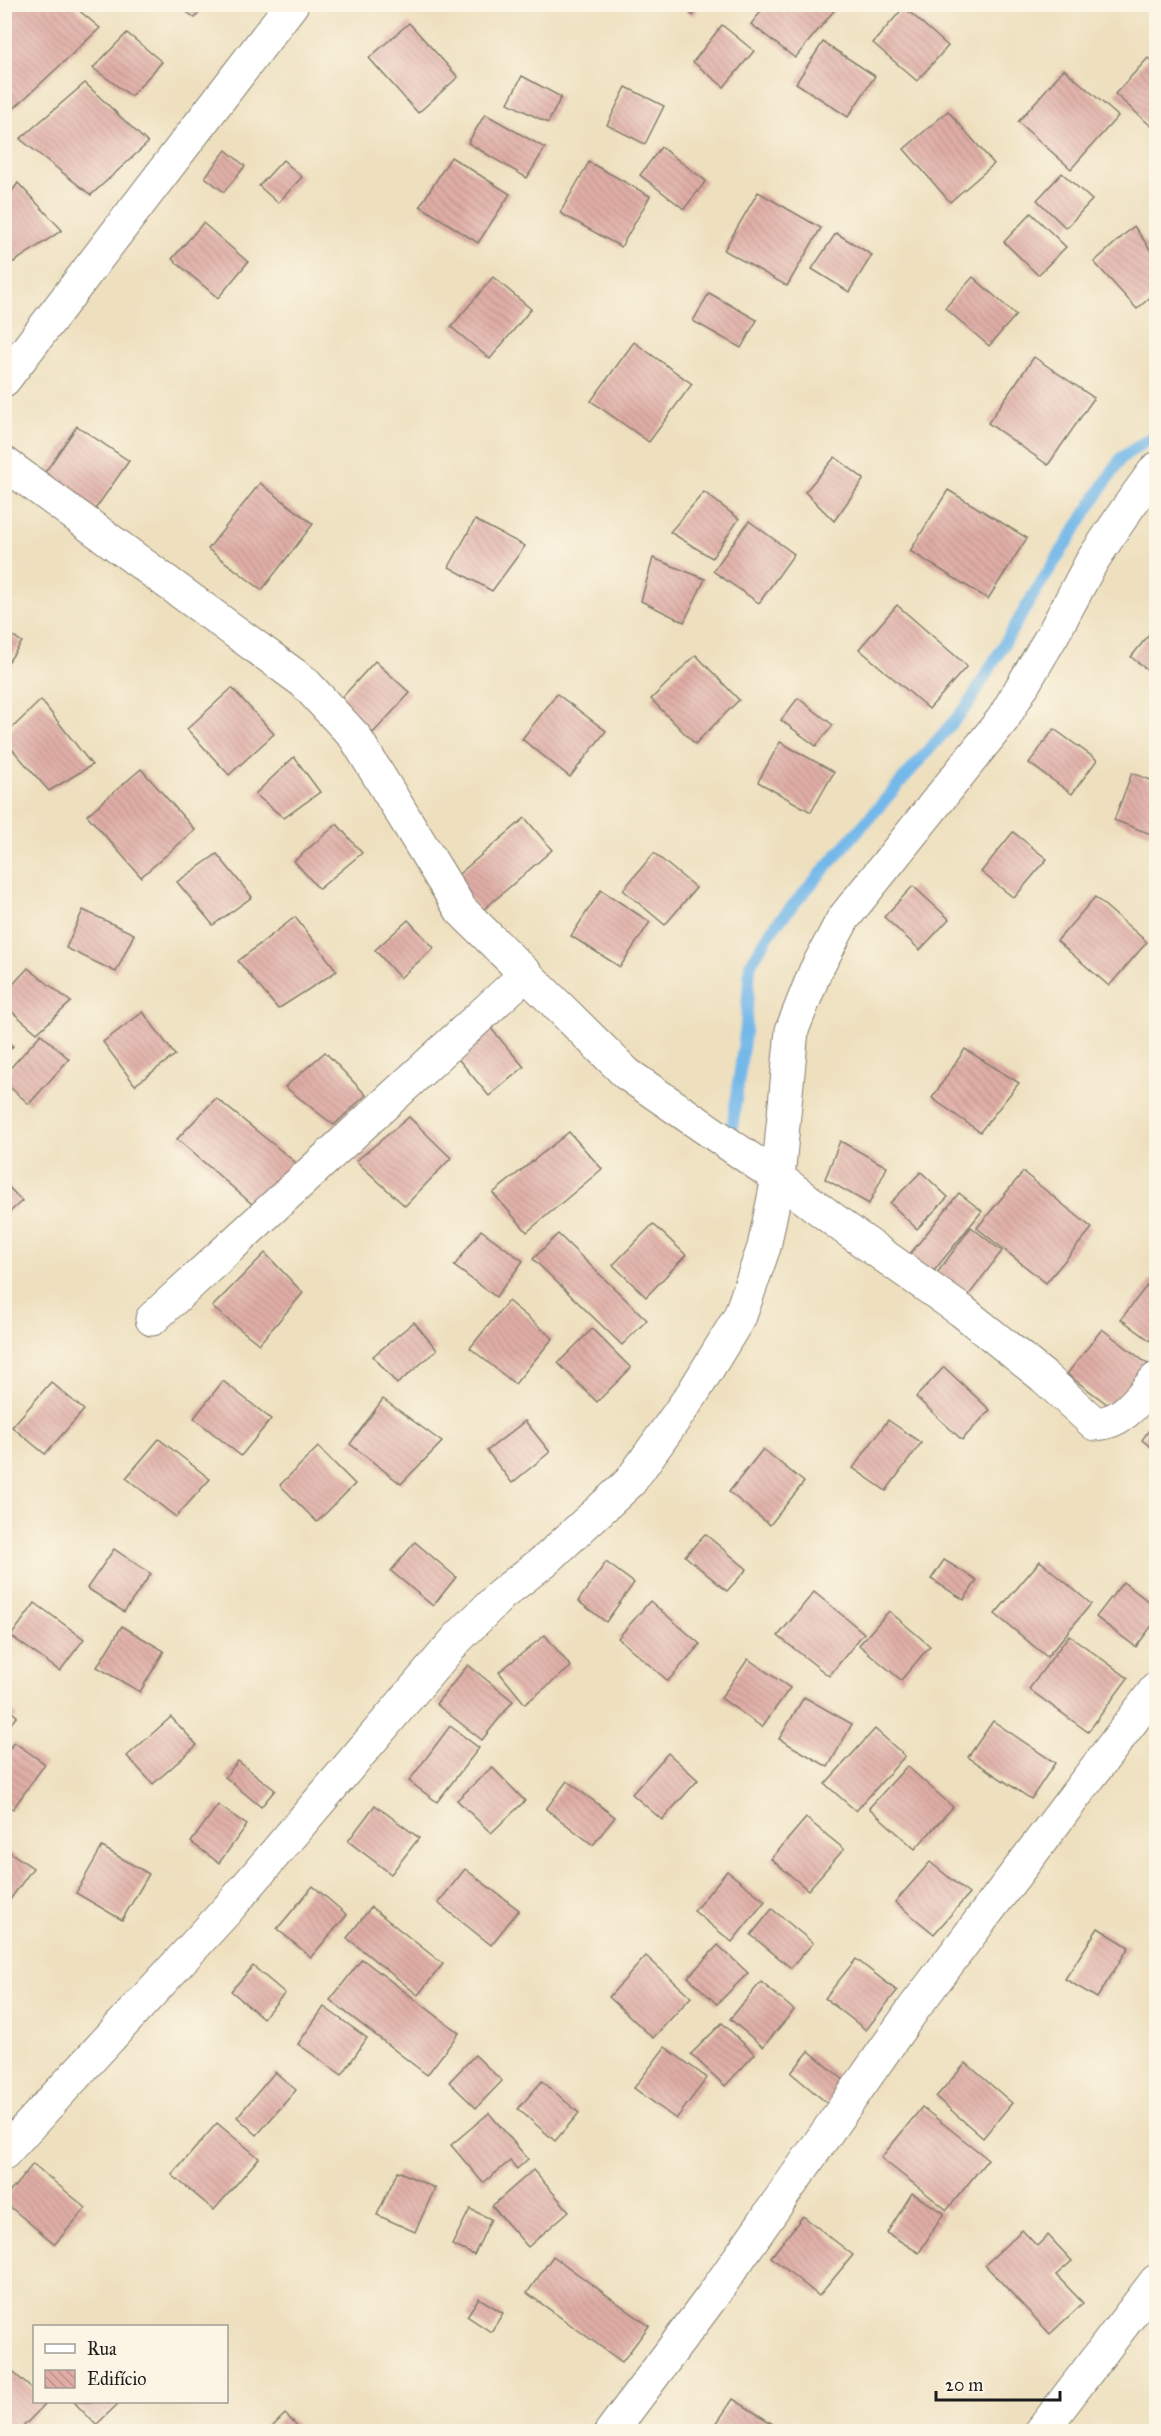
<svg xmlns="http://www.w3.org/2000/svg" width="1161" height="2436" font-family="'IM FELL Great Primer',serif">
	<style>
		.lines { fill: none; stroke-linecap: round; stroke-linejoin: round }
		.stream { stroke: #73b8e9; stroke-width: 12 }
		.building { fill: url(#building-back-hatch) }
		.minor-casing { stroke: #857e6e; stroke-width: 35 }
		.minor { stroke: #fff; stroke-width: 33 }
	</style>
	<defs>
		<pattern id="building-back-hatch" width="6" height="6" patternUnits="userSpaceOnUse" patternTransform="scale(1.5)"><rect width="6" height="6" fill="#dfada6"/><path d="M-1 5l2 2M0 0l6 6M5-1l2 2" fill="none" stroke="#bf948e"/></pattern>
	</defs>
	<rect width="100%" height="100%" fill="#fcf5e5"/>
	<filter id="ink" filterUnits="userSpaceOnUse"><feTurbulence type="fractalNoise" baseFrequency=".0167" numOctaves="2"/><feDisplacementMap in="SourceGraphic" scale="12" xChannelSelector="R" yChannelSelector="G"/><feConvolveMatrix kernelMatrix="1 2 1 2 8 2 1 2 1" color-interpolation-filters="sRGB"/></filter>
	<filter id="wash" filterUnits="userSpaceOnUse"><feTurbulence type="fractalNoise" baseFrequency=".008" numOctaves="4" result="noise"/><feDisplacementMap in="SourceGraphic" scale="24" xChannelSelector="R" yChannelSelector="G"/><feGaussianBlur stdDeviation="1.35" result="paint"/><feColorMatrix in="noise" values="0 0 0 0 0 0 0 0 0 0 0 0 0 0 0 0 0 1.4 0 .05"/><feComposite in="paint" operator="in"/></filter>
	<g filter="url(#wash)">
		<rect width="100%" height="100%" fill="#eee0bf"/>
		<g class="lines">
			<polyline class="stream" points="732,1130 746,1025 750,965 773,928 968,705 1032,597 1121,458 1156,434"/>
		</g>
		<g id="blocks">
			<g class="building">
				<polygon points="4,4 71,4 100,28 7,115 4,114"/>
				<polygon points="176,4 206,4 195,18"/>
				<polygon points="678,4 701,4 693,16"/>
				<polygon points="767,4 834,4 837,7 795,58 751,24"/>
				<polygon points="904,7 948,46 917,81 873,43"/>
				<polygon points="409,23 458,77 418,113 369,58"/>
				<polygon points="722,25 754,51 724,87 693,62"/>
				<polygon points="127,33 162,62 131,96 93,68"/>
				<polygon points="823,42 875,76 848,117 796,83"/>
				<polygon points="1148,58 1156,65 1156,119 1151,126 1115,94"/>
				<polygon points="1064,69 1118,116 1071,169 1018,122"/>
				<polygon points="522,76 561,97 548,123 508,103"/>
				<polygon points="85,83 148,143 91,195 20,139"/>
				<polygon points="626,87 664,106 645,144 607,125"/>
				<polygon points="948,111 994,164 950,202 904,149"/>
				<polygon points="485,114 545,148 527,178 468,143"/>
				<polygon points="661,147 706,181 684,209 640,175"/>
				<polygon points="226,150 245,166 224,192 205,177"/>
				<polygon points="451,157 510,194 478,243 420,206"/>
				<polygon points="283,160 302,177 278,203 259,186"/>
				<polygon points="589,162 650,196 621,247 560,213"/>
				<polygon points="1062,173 1092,200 1066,228 1037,200"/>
				<polygon points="18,183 62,230 14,262 4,255 4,202"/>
				<polygon points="758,192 821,228 787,286 724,250"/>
				<polygon points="1031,213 1066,247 1038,275 1004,242"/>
				<polygon points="203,223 248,262 218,298 172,259"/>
				<polygon points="1134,226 1156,258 1156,292 1137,309 1094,262"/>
				<polygon points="836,233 872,255 849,292 812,269"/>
				<polygon points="493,277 531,309 490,359 451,327"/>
				<polygon points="973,277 1016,315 989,346 945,308"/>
				<polygon points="709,293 757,320 741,348 693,321"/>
				<polygon points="634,342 692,384 649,442 591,401"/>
				<polygon points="1034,357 1094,398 1048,465 988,423"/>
				<polygon points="77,426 129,461 89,518 37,484"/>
				<polygon points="835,457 864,479 834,521 805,492"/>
				<polygon points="260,483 313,524 262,590 208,549"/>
				<polygon points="948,490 1027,538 988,599 910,551"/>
				<polygon points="704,492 739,519 712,558 670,532"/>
				<polygon points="475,520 525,546 492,591 449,567"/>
				<polygon points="749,521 794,554 759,603 713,571"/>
				<polygon points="653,558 705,579 684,622 641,601"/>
				<polygon points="897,605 967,666 929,709 859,649"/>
				<polygon points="1156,626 1156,677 1131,657"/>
				<polygon points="4,630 22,642 4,668"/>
				<polygon points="696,655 739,700 695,744 651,699"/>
				<polygon points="375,661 410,693 373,733 338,702"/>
				<polygon points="232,688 274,734 229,775 187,729"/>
				<polygon points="557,694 606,731 570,777 522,739"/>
				<polygon points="798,698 833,725 816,746 781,720"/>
				<polygon points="41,700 92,765 49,791 5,741 5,735"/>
				<polygon points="1054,729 1097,760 1072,794 1029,763"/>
				<polygon points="780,742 834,772 811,812 758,782"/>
				<polygon points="294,757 320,792 284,818 255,794"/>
				<polygon points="141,769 195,830 141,877 87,815"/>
				<polygon points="1132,773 1156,782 1156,836 1114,820"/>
				<polygon points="525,818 552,850 481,912 453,879"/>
				<polygon points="337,824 362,853 319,889 294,861"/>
				<polygon points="1013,832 1047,859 1014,898 981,872"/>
				<polygon points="654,853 696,888 665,925 623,890"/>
				<polygon points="217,854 252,897 213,925 177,882"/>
				<polygon points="913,886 949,919 920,950 884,917"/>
				<polygon points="601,890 650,922 620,967 571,936"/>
				<polygon points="1095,897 1147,942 1109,986 1057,941"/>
				<polygon points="83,910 134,934 116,972 66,948"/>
				<polygon points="295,917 337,971 278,1009 238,961"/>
				<polygon points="408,920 434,948 400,978 375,950"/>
				<polygon points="28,968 71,1002 37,1033 4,1005 4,994"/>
				<polygon points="143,1012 175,1055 135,1085 103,1042"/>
				<polygon points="489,1026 524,1067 489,1096 455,1055"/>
				<polygon points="41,1034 69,1059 29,1104 4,1082 4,1075"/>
				<polygon points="4,1039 13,1046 4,1057"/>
				<polygon points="965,1049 1019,1083 980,1132 932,1098"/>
				<polygon points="325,1052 366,1095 334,1125 285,1087"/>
				<polygon points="216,1098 300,1166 252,1204 177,1139"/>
				<polygon points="409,1117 451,1158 405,1206 356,1161"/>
				<polygon points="569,1132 602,1169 527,1232 493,1193"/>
				<polygon points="840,1141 887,1167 869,1204 825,1179"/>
				<polygon points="921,1172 948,1197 917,1229 890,1203"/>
				<polygon points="1023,1172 1092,1228 1046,1283 977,1228"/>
				<polygon points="4,1182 22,1201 4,1217"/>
				<polygon points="959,1193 982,1211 925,1282 902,1264"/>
				<polygon points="653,1224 686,1255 646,1297 613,1265"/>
				<polygon points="971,1227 1002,1251 963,1303 932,1280"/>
				<polygon points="481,1230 523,1261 496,1297 454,1266"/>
				<polygon points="558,1234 647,1320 622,1345 533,1259"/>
				<polygon points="265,1253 303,1293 259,1344 212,1307"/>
				<polygon points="1155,1275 1156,1276 1156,1345 1121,1319"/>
				<polygon points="508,1301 553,1338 515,1384 470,1348"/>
				<polygon points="414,1322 437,1350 397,1384 373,1356"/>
				<polygon points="592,1329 631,1368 597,1402 558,1363"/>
				<polygon points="1102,1329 1150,1366 1115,1410 1067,1374"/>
				<polygon points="944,1367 990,1410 962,1440 916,1397"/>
				<polygon points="223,1381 271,1419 241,1456 194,1418"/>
				<polygon points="51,1382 84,1410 45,1454 12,1427"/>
				<polygon points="383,1399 442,1442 401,1484 350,1444"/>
				<polygon points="888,1420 921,1443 886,1491 853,1468"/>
				<polygon points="1156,1420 1156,1451 1142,1440"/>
				<polygon points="525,1421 550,1452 512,1483 487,1451"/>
				<polygon points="159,1439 210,1479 176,1517 126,1478"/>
				<polygon points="318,1447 355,1484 317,1522 280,1485"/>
				<polygon points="763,1449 804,1482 770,1525 729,1492"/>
				<polygon points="705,1534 747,1569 727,1591 685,1556"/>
				<polygon points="415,1542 456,1577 433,1606 391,1571"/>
				<polygon points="114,1549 151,1574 124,1612 87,1588"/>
				<polygon points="944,1560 977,1580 964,1600 931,1579"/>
				<polygon points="1040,1561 1091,1604 1047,1657 995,1614"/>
				<polygon points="606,1562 634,1583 606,1622 578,1601"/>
				<polygon points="1123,1582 1156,1607 1156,1620 1136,1647 1096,1617"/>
				<polygon points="814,1592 864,1633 829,1676 778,1636"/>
				<polygon points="650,1601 700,1644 668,1681 618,1638"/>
				<polygon points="35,1603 84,1639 60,1671 11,1636"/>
				<polygon points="889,1611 930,1646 901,1680 859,1645"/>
				<polygon points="122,1626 164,1651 140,1692 97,1667"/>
				<polygon points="545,1635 571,1667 525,1704 499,1672"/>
				<polygon points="1069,1635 1128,1678 1088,1732 1029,1689"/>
				<polygon points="748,1659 790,1688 762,1727 721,1698"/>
				<polygon points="468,1665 513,1701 482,1740 436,1704"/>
				<polygon points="804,1697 852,1724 828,1767 779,1739"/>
				<polygon points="4,1706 17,1716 4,1732"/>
				<polygon points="171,1717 197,1745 153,1784 127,1756"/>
				<polygon points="993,1721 1055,1763 1031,1799 968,1757"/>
				<polygon points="450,1726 479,1748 437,1802 409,1781"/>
				<polygon points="875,1729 905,1756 856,1811 825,1784"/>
				<polygon points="14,1742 45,1764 13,1809 4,1803 4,1756"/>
				<polygon points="668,1753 698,1780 662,1820 632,1794"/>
				<polygon points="238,1761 275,1790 261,1807 225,1777"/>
				<polygon points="907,1766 953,1807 915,1849 869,1808"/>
				<polygon points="492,1767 525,1801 491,1833 457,1800"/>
				<polygon points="567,1781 615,1817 593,1845 546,1809"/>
				<polygon points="218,1805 247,1825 219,1863 191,1842"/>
				<polygon points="375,1805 419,1838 391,1874 348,1841"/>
				<polygon points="806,1818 844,1849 808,1890 771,1859"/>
				<polygon points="102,1847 149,1874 122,1920 76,1893"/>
				<polygon points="4,1848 33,1868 4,1908"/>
				<polygon points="930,1862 969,1894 934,1934 895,1902"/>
				<polygon points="465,1869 519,1910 491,1945 438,1903"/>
				<polygon points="727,1871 765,1901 732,1942 694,1911"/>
				<polygon points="313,1886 347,1915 311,1957 277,1929"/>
				<polygon points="371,1907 443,1964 418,1995 347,1938"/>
				<polygon points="772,1909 813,1943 791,1968 751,1935"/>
				<polygon points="1098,1928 1129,1947 1097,1998 1065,1979"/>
				<polygon points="718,1945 748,1973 717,2004 688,1977"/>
				<polygon points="646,1956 691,1997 653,2038 609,1997"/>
				<polygon points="362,1959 459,2033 427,2075 330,2000"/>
				<polygon points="856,1959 897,1991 866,2030 825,1998"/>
				<polygon points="253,1966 285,1993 263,2018 231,1991"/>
				<polygon points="761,1982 794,2010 763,2047 730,2019"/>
				<polygon points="324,2007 367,2038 342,2075 298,2044"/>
				<polygon points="722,2023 755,2054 725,2086 691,2054"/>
				<polygon points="665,2047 707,2078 676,2119 634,2088"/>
				<polygon points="809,2051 846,2082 828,2104 791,2073"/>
				<polygon points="475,2055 502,2081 476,2108 449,2082"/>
				<polygon points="966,2063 1012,2103 983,2138 936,2097"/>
				<polygon points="275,2072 296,2090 257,2135 237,2117"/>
				<polygon points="542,2081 579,2113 555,2141 518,2109"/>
				<polygon points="922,2107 988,2159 947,2210 881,2158"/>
				<polygon points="489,2113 528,2159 517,2169 510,2161 483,2183 451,2145"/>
				<polygon points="217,2123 259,2158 214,2210 172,2175"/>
				<polygon points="33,2164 86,2208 55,2244 4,2202 4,2199"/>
				<polygon points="533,2170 569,2211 528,2247 492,2206"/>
				<polygon points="398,2171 435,2188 415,2232 377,2215"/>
				<polygon points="912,2193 944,2213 919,2253 887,2233"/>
				<polygon points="470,2209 491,2219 474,2255 452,2245"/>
				<polygon points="803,2216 853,2255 819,2296 771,2257"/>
				<polygon points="1022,2230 1037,2246 1048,2235 1072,2261 1056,2275 1083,2303 1050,2334 985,2265"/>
				<polygon points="553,2256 649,2326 622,2362 527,2293"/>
				<polygon points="479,2298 503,2313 491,2332 467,2316"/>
				<polygon points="4,2364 34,2391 34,2402 47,2402 18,2432 4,2432"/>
				<polygon points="733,2399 773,2424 768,2432 721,2432 714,2427"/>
				<polygon points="74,2402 120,2402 96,2425"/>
				<polygon points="285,2414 304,2432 267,2432"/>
			</g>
		</g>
	</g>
	<g filter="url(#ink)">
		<use href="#blocks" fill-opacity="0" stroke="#857e6e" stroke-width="1.5"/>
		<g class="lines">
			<defs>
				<g id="minor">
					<polyline points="4,380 292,4"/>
					<polyline points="4,463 304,682 355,737 461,910 627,1074 778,1178 792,1030 815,972 843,919 1003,719 1053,634 1092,561 1129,506 1156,469"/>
					<polyline points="152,1319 526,974"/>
					<path d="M4,2153l223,-243 230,-271 45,-45 46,-36 82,-76 63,-89 47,-77 24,-69 14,-69 68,51 116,82 82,66 51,47c29,-1 44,-26 61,-45"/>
					<polyline points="611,2432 711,2298 914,2008 1156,1689"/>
					<polyline points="1041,2432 1156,2281"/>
				</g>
			</defs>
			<use href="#minor" class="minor-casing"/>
			<use href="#minor" class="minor"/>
		</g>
	</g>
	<rect width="1161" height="2436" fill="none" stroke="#fcf5e5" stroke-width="24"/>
	<rect x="33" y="2325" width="195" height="78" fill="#fcf5e5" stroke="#a29e95" stroke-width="1.5"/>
	<rect x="45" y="2344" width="30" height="9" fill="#ffffff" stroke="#a29e95" stroke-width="1.5"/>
	<text x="87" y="2355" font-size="18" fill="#1c1c1c">Rua</text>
	<rect x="45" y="2370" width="30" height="18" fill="url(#building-back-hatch)" stroke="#a29e95" stroke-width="1.5"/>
	<text x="87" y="2385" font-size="18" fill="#1c1c1c">Edifício</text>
	<path d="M936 2391v9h124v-9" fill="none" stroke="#1c1c1c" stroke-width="3"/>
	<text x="945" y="2391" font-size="18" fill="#1c1c1c" stroke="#fcf5e5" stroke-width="4.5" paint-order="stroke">20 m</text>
</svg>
